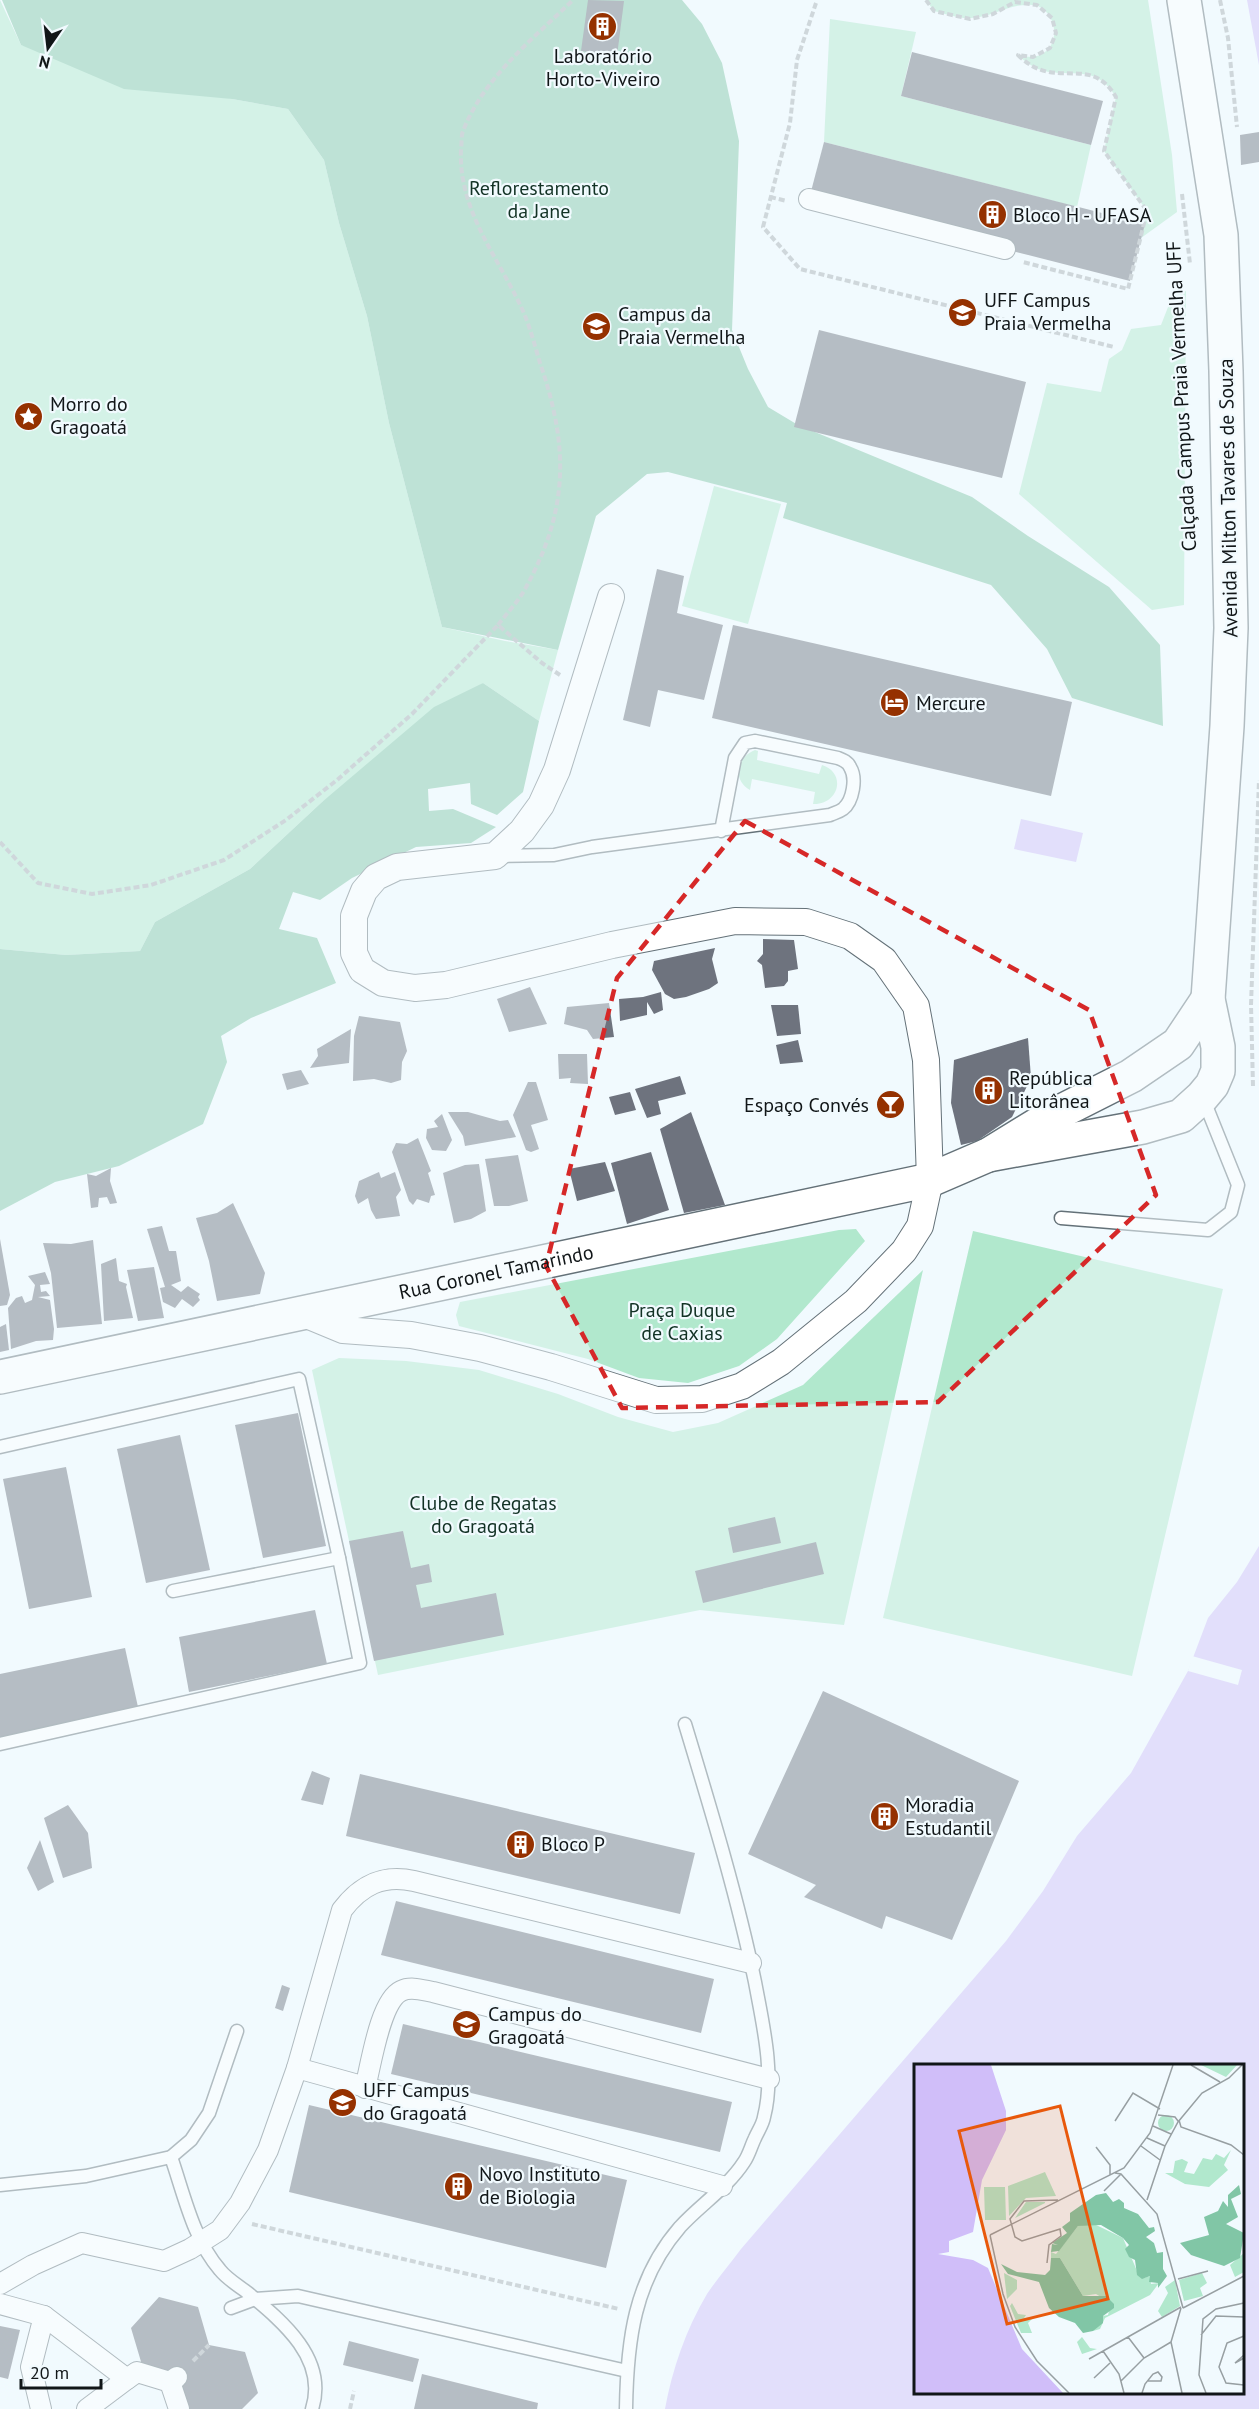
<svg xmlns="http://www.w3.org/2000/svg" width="1259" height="2409" font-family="'PT Sans',sans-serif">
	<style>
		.green { fill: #b1e8cd }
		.forest { fill: #81c6a6 }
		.water { fill: #d0bef9; fill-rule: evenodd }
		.pier { fill: #f1fafe }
		.building { fill: #6e737e }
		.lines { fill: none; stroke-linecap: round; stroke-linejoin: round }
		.service-casing { stroke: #647178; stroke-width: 15 }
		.pedestrian-casing { stroke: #647178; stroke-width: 22 }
		.minor-casing { stroke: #647178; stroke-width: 28 }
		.secondary-casing { stroke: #647178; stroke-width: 36 }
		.path { stroke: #a7aeb2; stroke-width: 4; stroke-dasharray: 6 3; stroke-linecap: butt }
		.service { stroke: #fff; stroke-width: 12 }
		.pedestrian { stroke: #fff; stroke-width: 20 }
		.minor { stroke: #fff; stroke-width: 26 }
		.secondary { stroke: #fff; stroke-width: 33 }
		.marked { fill: none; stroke: #d62828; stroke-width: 4.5; stroke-dasharray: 12 8; stroke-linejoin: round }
		.labels { text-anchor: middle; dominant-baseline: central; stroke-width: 4.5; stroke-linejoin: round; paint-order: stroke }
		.poi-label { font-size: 20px; fill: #111618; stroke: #f1fafe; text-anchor: start }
		.park-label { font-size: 20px; fill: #123225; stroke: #f1fafe }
		.street-label { font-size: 20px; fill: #111618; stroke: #f1fafe }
		.inset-road { fill: none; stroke: #979fa2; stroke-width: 1.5 }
		.view { fill: #e8590c; fill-opacity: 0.15; stroke: #e8590c; stroke-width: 3 }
		.inset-edge { fill: none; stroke: #111618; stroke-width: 3 }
	</style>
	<rect width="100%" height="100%" fill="#f1fafe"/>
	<g class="green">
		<polygon points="0,0 21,45 232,99 288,109 324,160 339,223 367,316 389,423 442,627 505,641 558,650 539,721 483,683 322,802 250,869 155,922 140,951 66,955 0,949"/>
		<path d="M926,0h222l24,155 5,57 -36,26 6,-27 -43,-60 12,-54c-27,-45 -60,-4 -98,-42 4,1 10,2 14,2 28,-3 29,-40 6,-51 -23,-6 -44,11 -67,12 -11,1 -25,-4 -37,-7z"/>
		<polygon points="830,19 916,32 901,96 1091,145 1077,207 824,142"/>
		<polygon points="1186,291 1184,605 1152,610 1019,494 1047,383 1101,392 1109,359 1122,350 1131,329 1161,325 1172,297"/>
		<polygon points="714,486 781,504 748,624 682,606"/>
		<path d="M755,750l3,1 -1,9 62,14 3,-9c25,8 17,40 -9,39l2,-12 -63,-13 -2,11c-18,-11 -14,-32 5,-40z"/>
		<polygon points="856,1229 865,1241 777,1339 739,1366 688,1383 639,1378 588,1359 459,1326 456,1315 460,1302 839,1230"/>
		<polygon points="973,1231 1223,1289 1132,1676 883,1618"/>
		<polygon points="923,1270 844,1625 700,1610 378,1675 312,1370 339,1358 406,1361 479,1370 558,1394 618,1417 673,1432 718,1423 803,1385"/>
	</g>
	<g class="forest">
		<polygon points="2,0 682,0 702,24 722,63 739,141 732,330 748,369 768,407 798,425 972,497 1028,536 1109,587 1160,645 1163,726 1072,698 1047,649 991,585 783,518 787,503 668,472 647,474 596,516 558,650 442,627 389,423 367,316 339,223 324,160 288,109 232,99 124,89 21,45"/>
		<polygon points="483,683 539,721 523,792 497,815 471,804 470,783 428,789 429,811 453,809 496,827 471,843 416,847 352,878 320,900 293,892 279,929 317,938 336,983 251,1018 221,1036 227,1062 203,1124 119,1166 55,1182 0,1211 0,949 66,955 140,951 155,922 250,869 322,802 434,707"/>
	</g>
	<g class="water">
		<polygon points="1247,0 1259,0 1259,65"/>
		<polygon points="1021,819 1083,833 1076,862 1014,849"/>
		<path d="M1259,1546v863h-594c7,-39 21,-80 42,-115 10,-15 23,-30 34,-45l265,-308 37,-50 34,-55 54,-63 57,-102 20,-53 29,-36zM916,2066h326v326h-326z"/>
	</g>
	<polygon class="pier" points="1192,1656 1242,1670 1238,1685 1188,1671"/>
	<g class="building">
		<polygon points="588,0 624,1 617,56 581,51"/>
		<polygon points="912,52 1103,101 1091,145 901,96"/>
		<polygon points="1259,132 1259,162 1241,165 1240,135"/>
		<polygon points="824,142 1145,224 1130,281 809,199"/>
		<polygon points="819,330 1026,382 1002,478 794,427"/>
		<polygon points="657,569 684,576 677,613 723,625 704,700 658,690 650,727 623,720"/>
		<polygon points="733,625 1072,702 1051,796 712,718"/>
		<polygon points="763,939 794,940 798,969 788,971 788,981 784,986 765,988 762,965 757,961 763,954"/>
		<polygon points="715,948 712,959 718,983 709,989 686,997 674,999 665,994 652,970 654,961"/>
		<polygon points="530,987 547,1024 509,1032 497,999"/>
		<polygon points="661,992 663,1010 654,1014 647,1002 647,1015 620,1021 619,999 643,997"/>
		<polygon points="609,1003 614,1037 593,1039 587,1030 564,1024 567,1007"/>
		<polygon points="771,1005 798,1005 801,1034 777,1036"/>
		<polygon points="359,1016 400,1022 407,1051 402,1062 401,1080 391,1083 374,1079 353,1081 354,1036"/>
		<polygon points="351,1029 349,1063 310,1068 318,1056 317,1049"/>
		<polygon points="1028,1038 1031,1078 1012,1117 977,1141 961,1145 951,1103 954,1060"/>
		<polygon points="798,1040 803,1062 780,1064 776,1045"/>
		<polygon points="558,1054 587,1054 588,1084 570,1083 571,1078 559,1079"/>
		<polygon points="301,1070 309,1084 287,1090 282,1074"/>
		<polygon points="680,1076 686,1094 658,1101 661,1114 647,1118 635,1089"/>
		<polygon points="528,1082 536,1082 548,1120 531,1125 539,1149 531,1152 526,1150 513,1115"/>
		<polygon points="630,1092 636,1110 615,1115 609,1097"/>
		<polygon points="448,1112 468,1112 500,1121 508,1120 516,1137 465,1146 463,1136"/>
		<polygon points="691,1112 725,1205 684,1213 660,1129"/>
		<polygon points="442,1114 452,1140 446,1151 432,1150 426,1138 427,1129 438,1127 434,1121"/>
		<polygon points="418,1138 431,1171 428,1173 435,1195 431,1196 429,1203 417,1199 413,1205 409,1201 392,1152 396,1143 407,1144"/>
		<polygon points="651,1152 669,1210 627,1224 611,1163"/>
		<polygon points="518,1155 528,1201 509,1206 494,1206 485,1159"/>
		<polygon points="605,1162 615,1191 577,1201 569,1169"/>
		<polygon points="479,1164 486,1211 471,1219 454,1223 443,1173 465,1165"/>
		<polygon points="111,1168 110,1181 117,1203 110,1204 107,1197 99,1198 98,1207 91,1208 87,1174 96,1176"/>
		<polygon points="379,1172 381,1178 395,1172 401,1190 396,1197 400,1216 376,1219 371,1210 368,1198 358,1204 355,1196 359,1181"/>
		<polygon points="233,1203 265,1273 260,1294 217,1301 209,1261 196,1218 217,1213"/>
		<polygon points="162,1226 169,1251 176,1251 181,1281 171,1285 181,1292 188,1286 200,1294 198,1297 200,1300 193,1307 182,1299 175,1308 163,1302 160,1288 165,1287 147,1229"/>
		<polygon points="0,1239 10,1295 7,1305 0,1306"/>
		<polygon points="93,1240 102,1324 57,1328 51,1273 43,1243 71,1244"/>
		<polygon points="116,1258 119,1281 127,1284 126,1287 133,1318 104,1321 101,1264"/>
		<polygon points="154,1267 164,1318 138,1321 127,1270"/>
		<polygon points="45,1272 50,1284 40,1285 41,1292 46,1291 50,1296 38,1297 50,1300 54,1329 53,1340 36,1341 11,1349 8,1308 16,1298 22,1296 25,1303 32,1300 35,1285 28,1276"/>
		<polygon points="6,1324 9,1350 0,1352 0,1327"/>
		<polygon points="298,1413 326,1546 263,1558 235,1425"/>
		<polygon points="180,1435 210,1570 146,1583 117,1449"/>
		<polygon points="66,1467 92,1597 29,1609 3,1479"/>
		<polygon points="775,1517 781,1543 733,1553 728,1528"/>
		<polygon points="403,1531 411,1568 429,1564 432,1582 416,1585 421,1608 496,1593 504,1635 374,1661 349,1541"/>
		<polygon points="816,1542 824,1574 703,1603 695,1571"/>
		<polygon points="315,1610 327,1664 189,1692 179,1637"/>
		<polygon points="125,1648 138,1707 0,1737 0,1674"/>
		<polygon points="823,1691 1019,1781 952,1940 886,1916 882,1929 804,1897 816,1885 748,1854"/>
		<polygon points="312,1771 330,1778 323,1805 301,1800"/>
		<polygon points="360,1774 695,1853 680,1914 346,1836"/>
		<polygon points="68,1805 88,1833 92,1868 63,1878 44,1818"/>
		<polygon points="40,1840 54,1882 38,1891 27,1868"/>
		<polygon points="396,1901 714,1979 701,2033 381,1955"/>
		<polygon points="282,1985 290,1988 283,2011 275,2008"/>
		<polygon points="403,2024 732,2102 720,2152 391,2074"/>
		<polygon points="309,2105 627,2180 606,2268 289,2192"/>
		<polygon points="159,2297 198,2307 209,2345 245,2352 258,2393 242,2409 188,2409 142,2365 131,2328"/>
		<polygon points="0,2326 20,2330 8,2379 0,2377"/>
		<polygon points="349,2341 419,2359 413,2382 343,2365"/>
		<polygon points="422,2374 538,2403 537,2409 414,2409"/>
	</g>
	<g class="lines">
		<defs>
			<g id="service">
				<path d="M498,856l56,-1 38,-8 238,-32c4,-2 9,-3 13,-6 10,-8 14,-31 7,-42 -2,-5 -7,-7 -12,-9l-83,-17 -10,2 -10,15 -14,73"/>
				<polyline points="1061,1218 1208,1230 1231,1212 1238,1185 1203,1098"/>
				<polyline points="0,1447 299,1379 339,1558"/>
				<polyline points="0,1744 360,1663 339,1558 173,1591"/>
				<path d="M171,2157c13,37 22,82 49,113 7,9 19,16 28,23 35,29 80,66 64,116"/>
				<polyline points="0,2185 86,2176 171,2157 191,2140 209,2113 237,2031"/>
				<polyline points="231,2308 255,2299 298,2296 627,2371"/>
				<path d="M626,2409c1,-68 8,-129 54,-182 20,-22 48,-40 64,-65 5,-7 7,-16 11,-24 3,-7 8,-14 9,-21 11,-43 -1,-92 -9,-135 -18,-87 -44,-172 -70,-258"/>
			</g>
			<g id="pedestrian">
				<polyline points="809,199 1005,249"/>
				<polyline points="297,2068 722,2186"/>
				<path d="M365,2088c6,-23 15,-87 36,-97 10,-5 21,-1 32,1l336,87"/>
				<path d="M0,2284l33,-19 49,-22 82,18 26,-12 30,-19 20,-27 28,-53 29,-82 45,-158c19,-25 41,-36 72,-29l337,82"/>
				<polyline points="0,2304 44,2316 31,2367 41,2409"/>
				<polyline points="44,2316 127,2379 137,2372 170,2382 177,2377"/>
				<polyline points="170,2382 179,2409"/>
				<polyline points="87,2409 127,2379"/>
			</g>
			<polyline id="minor" points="302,1313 343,1330 411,1335 480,1348 551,1367 656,1400 702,1399 742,1386 781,1362 856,1301 904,1251 920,1226 930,1180 926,1060 916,1006 884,960 850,936 806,922 735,921 612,945 446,985 415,988 383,983 362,970 354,953 354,916 364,891 376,877 397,867 495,856 522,831 541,805 557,770 611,597"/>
			<g id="secondary">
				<polyline points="988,1155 1143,1127 1181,1116 1202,1097 1212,1085 1218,1071 1218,1047 1208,999 1227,726 1231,628 1226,371 1221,235 1184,0"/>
				<path id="s1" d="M0,1377l930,-197 58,-25 62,-38 81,-41 47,-32 30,-45"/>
			</g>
		</defs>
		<use href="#service" class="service-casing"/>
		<use href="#pedestrian" class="pedestrian-casing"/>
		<use href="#minor" class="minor-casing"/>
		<use href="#secondary" class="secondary-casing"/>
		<g class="path">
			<path d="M926,0l8,11 36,8 23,-5 22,-12 22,3 15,13 4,15 -6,15 -17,9 -15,-2c38,38 71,-3 98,42l-12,54 43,60 -19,78 -105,-27"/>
			<polyline points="1220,0 1228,38 1237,127"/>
			<polyline points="816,3 797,60 790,123 763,227 800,269 1114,347"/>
			<polyline points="1182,194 1190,264"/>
			<polyline points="770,197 787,201"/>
			<path d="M498,625c9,-12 20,-23 27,-36 44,-79 44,-142 15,-226 -5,-17 -10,-36 -17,-52 -24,-53 -65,-100 -62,-162 1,-6 0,-13 2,-18 21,-54 70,-92 110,-131"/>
			<polyline points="0,842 38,883 92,894 151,885 224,860 286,820 337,780 412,714 498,625 542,663 560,675"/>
			<polyline points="1253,1086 1251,1005 1259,780"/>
			<polyline points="252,2224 619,2309"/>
			<polyline points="193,2361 209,2345"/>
			<polyline points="350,2409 354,2391"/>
		</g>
		<use href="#service" class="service"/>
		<use href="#pedestrian" class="pedestrian"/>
		<use href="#minor" class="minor"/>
		<use href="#secondary" class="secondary"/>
	</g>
	<path d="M0 0H1259V2409H0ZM745,821l344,189 67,185 -218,207 -316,6 -76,-142 71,-288z" fill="#f1fafe" fill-opacity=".55" fill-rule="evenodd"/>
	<path class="marked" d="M745,821l344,189 67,185 -218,207 -316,6 -76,-142 71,-288z"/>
	<defs>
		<symbol id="building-disc" viewBox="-11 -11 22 22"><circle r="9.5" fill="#953100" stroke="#f1fafe"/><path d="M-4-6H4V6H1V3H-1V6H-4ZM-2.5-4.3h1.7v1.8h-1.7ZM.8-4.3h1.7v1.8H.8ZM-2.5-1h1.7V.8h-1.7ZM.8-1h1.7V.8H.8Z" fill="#fff"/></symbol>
		<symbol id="university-disc" viewBox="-11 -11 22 22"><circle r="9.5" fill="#953100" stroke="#f1fafe"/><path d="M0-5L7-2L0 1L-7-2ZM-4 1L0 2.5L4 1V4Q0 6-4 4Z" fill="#fff"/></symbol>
		<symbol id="sight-disc" viewBox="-11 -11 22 22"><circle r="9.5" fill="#953100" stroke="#f1fafe"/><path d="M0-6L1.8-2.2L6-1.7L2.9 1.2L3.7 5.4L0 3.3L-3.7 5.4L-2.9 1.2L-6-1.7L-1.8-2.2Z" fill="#fff"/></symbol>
		<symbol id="hotel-disc" viewBox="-11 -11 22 22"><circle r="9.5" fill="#953100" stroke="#f1fafe"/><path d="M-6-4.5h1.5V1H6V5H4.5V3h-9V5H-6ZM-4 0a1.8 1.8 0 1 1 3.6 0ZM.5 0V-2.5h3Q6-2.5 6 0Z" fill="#fff"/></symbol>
		<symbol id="bar-disc" viewBox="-11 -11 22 22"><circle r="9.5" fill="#953100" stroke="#f1fafe"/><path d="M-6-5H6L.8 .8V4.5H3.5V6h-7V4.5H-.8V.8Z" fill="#fff"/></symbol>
	</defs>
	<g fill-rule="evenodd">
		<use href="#building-disc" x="586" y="10" width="33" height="33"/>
		<use href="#building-disc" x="976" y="198" width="33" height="33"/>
		<use href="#university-disc" x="946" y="296" width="33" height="33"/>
		<use href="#university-disc" x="580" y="310" width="33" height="33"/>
		<use href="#sight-disc" x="12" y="400" width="33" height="33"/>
		<use href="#hotel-disc" x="878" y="686" width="33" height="33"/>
		<use href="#building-disc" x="972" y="1074" width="33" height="33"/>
		<use href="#bar-disc" x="874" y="1088" width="33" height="33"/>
		<use href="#building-disc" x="868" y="1800" width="33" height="33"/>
		<use href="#building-disc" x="504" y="1828" width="33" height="33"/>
		<use href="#university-disc" x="450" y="2008" width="33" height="33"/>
		<use href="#university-disc" x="326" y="2086" width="33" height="33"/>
		<use href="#building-disc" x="442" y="2170" width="33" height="33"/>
	</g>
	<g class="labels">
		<g class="poi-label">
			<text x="603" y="56" text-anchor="middle">Laboratório<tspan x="603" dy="23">Horto-Viveiro</tspan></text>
			<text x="1013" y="215">Bloco H - UFASA</text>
			<text x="984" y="300">UFF Campus<tspan x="984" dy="23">Praia Vermelha</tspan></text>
			<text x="618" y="314">Campus da<tspan x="618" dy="23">Praia Vermelha</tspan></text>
			<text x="50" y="404">Morro do<tspan x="50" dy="23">Gragoatá</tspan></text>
			<text x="916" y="703">Mercure</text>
			<text x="1009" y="1078">República<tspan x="1009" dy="23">Litorânea</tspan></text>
			<text x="869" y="1105" text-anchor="end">Espaço Convés</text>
			<text x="905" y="1805">Moradia<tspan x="905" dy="23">Estudantil</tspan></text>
			<text x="541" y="1844">Bloco P</text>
			<text x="488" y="2014">Campus do<tspan x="488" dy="23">Gragoatá</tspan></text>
			<text x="363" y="2090">UFF Campus<tspan x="363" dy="23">do Gragoatá</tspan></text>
			<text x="479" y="2174">Novo Instituto<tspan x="479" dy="23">de Biologia</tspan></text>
		</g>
		<g class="park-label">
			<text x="539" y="188">Reflorestamento<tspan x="539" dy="23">da Jane</tspan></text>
			<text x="682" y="1310">Praça Duque<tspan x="682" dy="23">de Caxias</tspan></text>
			<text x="483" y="1503">Clube de Regatas<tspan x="483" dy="23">do Gragoatá</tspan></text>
		</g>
		<g class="street-label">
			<text transform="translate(1181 396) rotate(-93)">Calçada Campus Praia Vermelha UFF</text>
			<text transform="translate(1228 498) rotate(-91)">Avenida Milton Tavares de Souza</text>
			<text stroke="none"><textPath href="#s1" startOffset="507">Rua Coronel Tamarindo</textPath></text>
		</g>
	</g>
	<g transform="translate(914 2064)">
		<rect width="330" height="330" fill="#f1fafe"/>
		<path d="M287,1h36l-11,12zM244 59a8 8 0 1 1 16 0a8 8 0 1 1-16 0ZM317,86l-7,15 4,5 -19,17 -24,-3 -20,-11h8l2,-12 7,-2 6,3 -4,10 10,2 9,-16 9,2 4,-6 8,4zM131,108l11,24 -30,2 -17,18 -1,-30zM70,123h21l1,33h-21zM112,138h19v1l-30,15zM178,159l31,15 14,33 7,7 6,-2 1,8 8,-1 -9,12 -45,23 -5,11 -7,2 10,-15 5,-1 3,-12 -15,-9 -13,2 -23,-38h-9v-6l5,2 22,-28zM330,189v19l-9,5 -5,-12zM90,209l13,7v9l-10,10zM288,209l5,10 -7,5 3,8 -19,5 -5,-21zM261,216l5,26 -18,11 -4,-6 10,-18 -3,-6zM98,239l6,11 8,1 -2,3 10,-1 -6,6 4,10h-11l-11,-27zM168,273l8,11 7,1 -15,5 -5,-12z" fill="#b1e8cd"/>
		<path d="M325,121l2,9 -10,5 7,18 -12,7 18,9 -4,25 -16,8 -33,-11 -11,-12 29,-8 -5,-18 14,-6 5,-10 5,6v-12zM192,129l7,9 6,-3 5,4v5l14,6 11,14 5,-1 1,4 -9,6 8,6 3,10 6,-1v17l4,7 -9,12v-5l-9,-1 1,-6 -8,3 -5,-4 -2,-15 -6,-3 -4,-8 4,-4 -6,-7 -22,-13 -23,1 -19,25 -8,1 1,-8 6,1 -6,-2 15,-10 -5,-6 8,-6v-8l26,-18zM137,194h9l23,38h23l8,8v4l-11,8v7l-10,8 -10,2 -8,-10 -16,-6 -10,-9 -10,-26 -31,-8 -7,-10 16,8 28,3 5,-5z" fill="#81c6a6"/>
		<path d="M0,1h77l15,46v19l-24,50 -9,52 -24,9v11l-11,2 35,6 15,8 34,81 41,44h-149z" fill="#d0bef9"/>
		<path class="inset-road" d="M277,1l29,17M244,51l17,2 3,4M265,56l2,7 50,18 13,10M201,57l18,-28 27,16M239,62l18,8M233,74l18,8M227,82l19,14M182,83l14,18v10M201,109l6,1 36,40 26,94M190,127l17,-17M233,136l18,-54 13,-24 24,-29 27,-15 13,-13M76,171l134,-67 26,-35 23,-68M76,171l13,59 12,33 22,34 32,32M133,199l2,-18 12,-9 -1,-7 -38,12 -7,-4 -5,-18 14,-18 34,-1M264,215l30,-8M267,244l-10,34 11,51M269,244l61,-32M287,271l15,-19 28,1M330,272l-17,7 -8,24 7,16 18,2M214,273l16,21M189,287l16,23 5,19M330,291l-9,8 9,-5M175,295l92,-52M180,314l16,-15M207,317l23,-23 27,-16M228,329l3,-9 8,-10 5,-2 4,5 -1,4h-13M292,329l-7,-18 4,-56 13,-10 28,-6"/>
		<path class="view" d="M146,42l48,193 -101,25 -48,-193z"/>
		<rect width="330" height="330" class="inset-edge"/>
	</g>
	<g transform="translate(48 48) rotate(194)" stroke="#f1fafe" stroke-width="4.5" paint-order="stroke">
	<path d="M0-4.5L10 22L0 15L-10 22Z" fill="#111618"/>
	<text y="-9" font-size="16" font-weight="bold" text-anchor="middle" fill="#111618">N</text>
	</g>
	<path d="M21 2379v9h80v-9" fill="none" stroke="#111618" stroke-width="3"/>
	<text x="30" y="2379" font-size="18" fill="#111618" stroke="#f1fafe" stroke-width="4.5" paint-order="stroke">20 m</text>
</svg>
